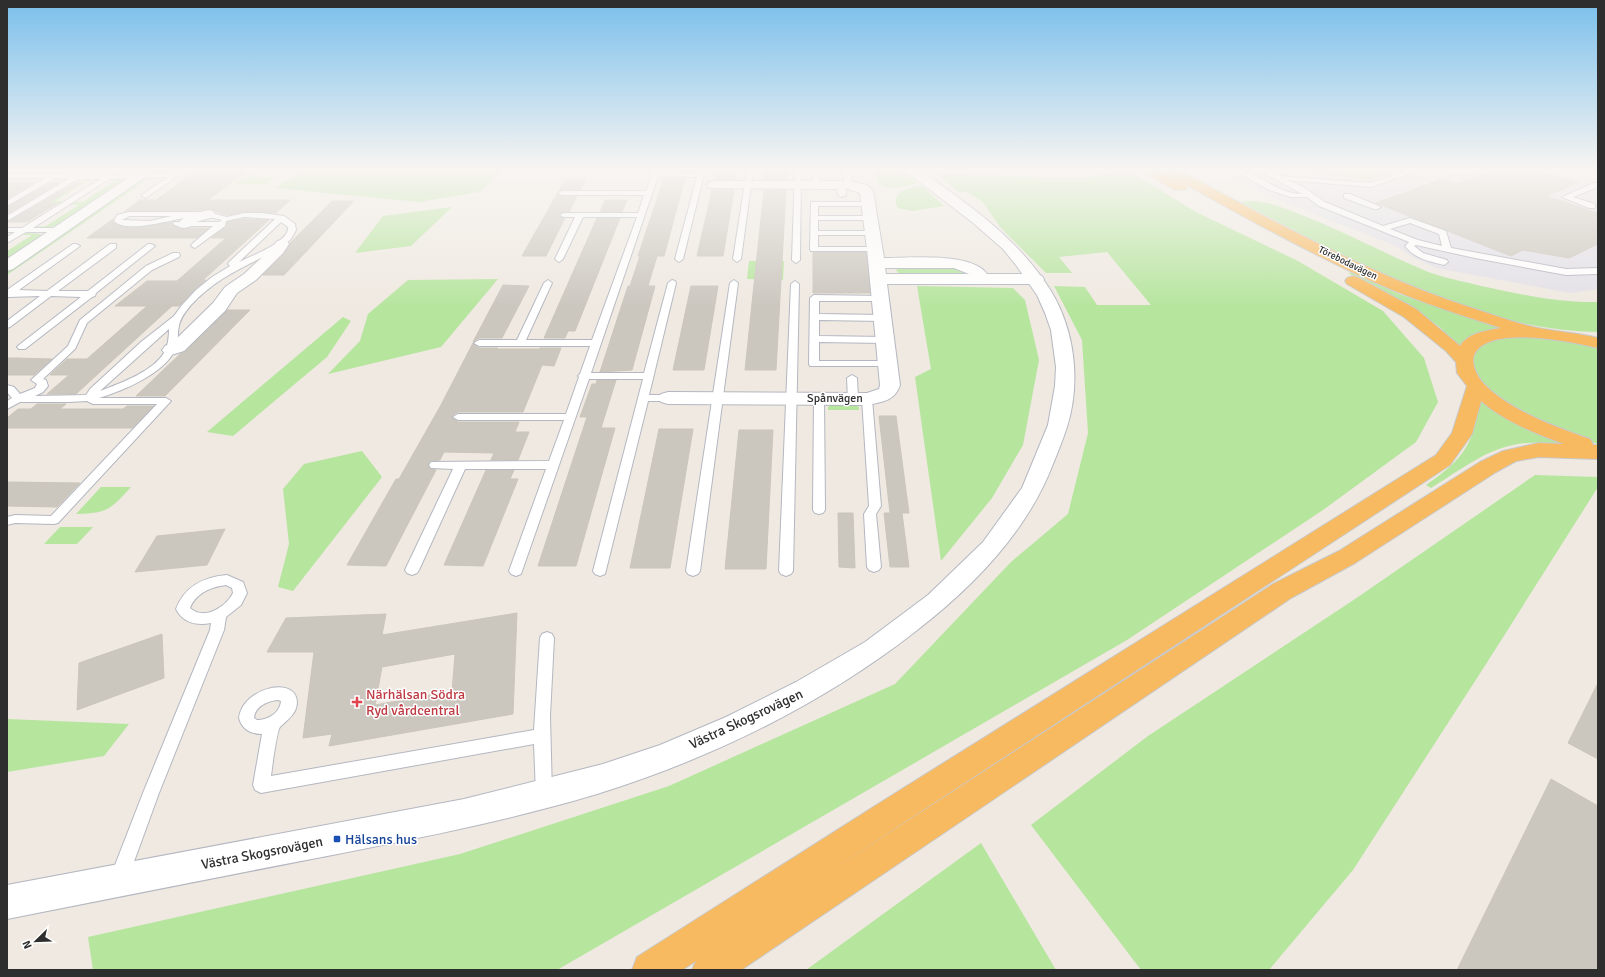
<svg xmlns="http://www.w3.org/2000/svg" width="1605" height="977" font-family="Signika,sans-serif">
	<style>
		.industrial { fill: #e3e1e8 }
		.green { fill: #b6e59e }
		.building { fill: #cbc7bf; stroke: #cbc5ba; fill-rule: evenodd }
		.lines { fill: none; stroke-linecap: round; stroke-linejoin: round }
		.service-casing { stroke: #b4b7c1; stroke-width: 2 }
		.minor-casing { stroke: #b4b7c1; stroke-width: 2 }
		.tertiary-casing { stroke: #b4b7c1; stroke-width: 2 }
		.trunk-casing { stroke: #c9c9c9; stroke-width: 2 }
		.service { fill: #fff; fill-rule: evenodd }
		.minor { fill: #fff; fill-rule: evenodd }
		.tertiary { fill: #fff; fill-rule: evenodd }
		.trunk { fill: #f8ba60; fill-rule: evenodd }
		.health-dot { fill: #e0444e; stroke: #fff; stroke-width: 1.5 }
		.transit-dot { fill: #1a4fb4; stroke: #fff; stroke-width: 1.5 }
		.labels { text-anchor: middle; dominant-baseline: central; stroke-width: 3; stroke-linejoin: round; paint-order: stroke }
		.far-street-label { font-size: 10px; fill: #2e2e2e; stroke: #fff }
		.street-label { font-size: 12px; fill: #2e2e2e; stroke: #fff }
		.near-health-label { font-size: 14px; fill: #be3a42; stroke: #fff; text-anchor: start }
		.near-street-label { font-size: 14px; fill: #2e2e2e; stroke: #fff }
		.near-transit-label { font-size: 14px; fill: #164399; stroke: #fff; text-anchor: start }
	</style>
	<rect width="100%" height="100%" fill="#efe9e1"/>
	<polygon class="industrial" points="1218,170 1302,170 1369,180 1399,170 1588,170 1598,172 1598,289 1570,293 1436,268 1414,258 1398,247 1262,193"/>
	<g class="green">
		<polygon points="305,170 503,170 479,192 419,202 275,188"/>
		<path d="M876,170h25l17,12h-7l7,1c-12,3 -31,9 -40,-1z"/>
		<polygon points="1302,170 1399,170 1369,180"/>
		<polygon points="1129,171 1196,212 1298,261 1383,311 1424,358 1438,402 1416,442 1323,510 1127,640 557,970 93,970 88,937 460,854 669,786 895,684 1011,562 1068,514 1088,433 1082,340 1054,286 1085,287 1097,305 1151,305 1107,252 1059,257 1072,273 1046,273 1000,227 983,202 967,192 960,193 937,174 1079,178"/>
		<path d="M251,175h9l-1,2h15l-8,7h-31c5,-4 10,-4 16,-9z"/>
		<polygon points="151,177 7,275 7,270 140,181"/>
		<polygon points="79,179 99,179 89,180 55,201 83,202 116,180 108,180 119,179 126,180 62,224 50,227 34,227 46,226 79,205 48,203 84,180 78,180"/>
		<path d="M922,186l22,20 -32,5 -14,-3c-9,-15 10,-20 21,-22l-1,2z"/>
		<path d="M1253,201c18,1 34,8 51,15 42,16 81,38 122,55 17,7 37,10 55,15 38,8 78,17 117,16v30c-128,-2 -247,-73 -358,-130z"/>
		<polygon points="452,207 411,246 355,253 383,216"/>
		<polygon points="28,233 40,234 43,236 7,260 7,251 32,235 22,235"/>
		<polygon points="749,261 784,261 783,280 747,279"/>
		<polygon points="955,266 974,276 903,275 899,274 896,270 899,267"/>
		<polygon points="1352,272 1399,294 1506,330 1461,345 1455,344 1441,328 1430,320 1348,273"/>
		<polygon points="498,279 441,347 328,374 360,341 368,314 408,280"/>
		<polygon points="917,286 1013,288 1025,300 1039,360 1023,445 992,498 941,561 915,377 931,369"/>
		<polygon points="343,317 351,321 327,357 233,436 207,432"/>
		<path d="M1525,337l34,2 39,9v96c-19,-5 -40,-12 -58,-21 -19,-9 -75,-41 -66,-67 6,-18 35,-18 51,-19z"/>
		<path d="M1478,400l79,39 -1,4c-14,-1 -29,-1 -43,2 -30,6 -57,28 -82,43l-5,-3c35,-24 50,-41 52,-85z"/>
		<polygon points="832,404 854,404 859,407 859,410 828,410 828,407"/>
		<polygon points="362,451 382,477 293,591 278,587 289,544 283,489 304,464"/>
		<polygon points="1535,475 1598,477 1598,487 1488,661 1353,870 1269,970 1141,970 1031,825 1148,736 1358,597"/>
		<path d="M101,487h30c-21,23 -23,26 -55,27z"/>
		<polygon points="60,527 93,527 77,544 44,544"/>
		<polygon points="7,719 129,724 104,756 7,772"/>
		<polygon points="981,843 1056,970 806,970"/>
	</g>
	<g class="building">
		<polygon points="197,170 248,170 208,200 290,200 276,213 244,212 227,215 208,209 200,210 124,212 140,200 156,200"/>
		<polygon points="716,170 737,170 735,180 714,180"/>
		<polygon points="766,170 786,170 786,180 765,180"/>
		<polygon points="1510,170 1537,170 1578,183 1546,196 1598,213 1598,244 1569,258 1523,250 1511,256 1376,203 1442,179 1457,184 1492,172 1498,174"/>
		<polygon points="664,178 685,178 664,256 657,256 648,286 655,286 632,370 600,372 628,286 630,286 640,256 638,256"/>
		<polygon points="565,180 586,180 580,190 562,190 559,191"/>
		<polygon points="7,183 34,183 7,199"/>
		<polygon points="50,183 59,183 7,214 7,207"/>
		<polygon points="75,183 80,183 48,203 58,203 27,222 7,222"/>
		<polygon points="712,190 734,190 723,256 697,256"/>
		<polygon points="764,190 786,190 776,370 745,370"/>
		<polygon points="557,194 562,196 577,196 569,212 563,212 559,214 559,216 565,218 546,256 522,256"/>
		<polygon points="605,200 627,200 622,212 600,212"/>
		<polygon points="332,201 354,201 284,275 263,275 284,254 290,243"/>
		<polygon points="597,218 620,218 575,331 568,331 565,338 544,338"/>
		<polygon points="113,219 113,222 120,226 130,228 172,222 172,225 184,229 191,228 209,228 197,238 87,238"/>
		<polygon points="244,219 269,220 203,280 206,280 195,289 179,306 172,306 76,394 47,394 69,375 50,375 67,359 87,359 147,306 115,306 147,281 177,281 226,238 211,238 226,227 227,222"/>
		<polygon points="813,252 866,252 870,293 813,293"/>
		<polygon points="503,285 529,286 502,338 479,338 473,342"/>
		<polygon points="691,286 718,286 704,370 673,370"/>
		<polygon points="227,310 250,310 165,396 136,396 180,354 185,352"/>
		<polygon points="473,343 479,348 498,348 497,349 539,349 540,348 561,348 554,366 542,365 523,412 458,412 452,416 458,422 519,422 515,432 529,432 518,460 491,460 494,453 444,452 440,460 430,461 428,464 430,469 436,470 386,566 347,565 396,479 399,479 441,405"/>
		<polygon points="7,358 16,358 52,359 34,375 7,375"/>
		<polygon points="597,380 616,380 601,428 615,428 576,566 538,566 587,417 580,417 592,384 596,384"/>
		<polygon points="37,404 66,404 60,409 123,409 127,406 154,406 132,428 7,428 7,418 18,409 31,409"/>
		<polygon points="879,416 896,416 909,513 902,513 909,567 890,567 884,513 890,513"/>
		<polygon points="659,429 693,429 670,568 630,568"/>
		<polygon points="739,430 773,430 766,569 725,569"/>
		<polygon points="486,470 514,470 510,479 518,479 483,566 444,565"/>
		<polygon points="7,482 80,483 57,507 7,506"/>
		<polygon points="838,513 853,513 855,568 839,567"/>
		<polygon points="225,529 207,565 135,572 157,536"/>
		<path d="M517,613l-4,101 -184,32 3,-12 -29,4 11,-86h-47l19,-34 100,-4 -4,21zM455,654l-3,37 -77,14 7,-38z"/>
		<polygon points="162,634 164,678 77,710 79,663"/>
		<polygon points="1598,683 1598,759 1568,743"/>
		<polygon points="1551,779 1598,806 1598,970 1457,970"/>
	</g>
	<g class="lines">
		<defs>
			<g id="service">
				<polygon points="178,170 186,170 146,198 142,196 143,194 168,177 109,179 33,228 62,228 62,232 26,232 7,243 7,237 15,232 7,232 7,228 22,228 100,179 78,179 7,221 7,216 68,179 55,178 7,206 7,201 45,178 7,178 7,174 138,175 141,173 174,173"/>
				<polygon points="654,170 660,170 660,172 698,173 699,170 705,170 683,259 679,262 675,259 697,177 658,176 591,373 644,373 668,283 672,280 675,281 676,283 649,395 668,395 673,398 668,401 648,401 605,574 600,576 595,574 593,571 643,379 589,379 521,574 516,576 511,574 509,571 546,469 465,469 419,570 417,573 412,575 407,573 405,570 453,469 431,468 429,465 431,462 549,461 564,420 458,420 453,417 458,414 566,414 579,377 578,376 580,374 590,346 479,346 474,343 479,340 517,340 544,283 548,280 552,283 526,340 592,340 637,217 583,217 563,259 559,262 555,259 575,217 564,217 560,215 564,213 638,213 644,195 562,195 558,193 562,191 646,191"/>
				<polygon points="747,170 753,170 741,259 737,262 733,259"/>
				<polygon points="795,170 801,170 800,260 796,263 792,260"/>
				<polygon points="813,170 819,170 820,187 817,187 813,185"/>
				<polygon points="844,170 850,170 852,185 848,187 845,185 846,195 842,197 838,195 837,185 841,183 844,185"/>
				<path d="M1234,170c23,0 42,24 68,24l-43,-24h8l12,6 91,7 39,-13h10l-48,17 -84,-7 16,7 22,15 58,24 27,-8 36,13 5,17 115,21 32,-1v6l-32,1 -91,-17 -59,-13 -2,1 9,7 24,7 1,2 -4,3c-15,-4 -29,-6 -39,-19l4,-4 -90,-36 -12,-9h-16l-22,-7zM1410,223l29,11 3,12 -24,-6 -28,-11z"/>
				<path d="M1444,170h36c-8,7 -28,6 -36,0z"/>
				<polygon points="1594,183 1598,183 1598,187 1573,197 1595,204 1595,208 1589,208 1562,197"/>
				<polygon points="1344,194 1350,194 1381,207 1377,209 1374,209 1344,198"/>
				<polygon points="811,202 872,202 873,204 869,206 818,206 818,216 871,216 875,218 871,220 818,220 818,231 873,231 877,233 873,235 818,235 818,247 875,247 879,249 878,251 811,251 810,249"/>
				<path d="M129,212h79l19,5 17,-4h18l22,3 11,8 1,6 -5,9 -8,7c-34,20 -63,28 -92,59 -5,6 -11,13 -12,21 -2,7 0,14 -3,21 -8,25 -53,44 -77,51h67l5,3 -113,122 -4,1 -39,-1 -8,2v-8l8,-2 36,1 106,-112h-64l-6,-3 -18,1h-49l-13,7v-8l5,-3 -5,-6v-7l7,2 6,7 15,-6 2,-4 -6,-4 37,-34 12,-26 66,-54 27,-13h6l1,2 -1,2 -27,13 -65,53 -12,26 -32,30 3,1 2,6 -5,6 -8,4 51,-1 4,-6 51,-47 33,-26 8,-11 14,-15 16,-13 18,-11 -2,-2 1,-2 46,-43 -31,-2 -18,4 -1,5 -30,22 -4,-2 1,-2 21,-18h-36l-4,-2 1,-2h45l3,-2c-9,-2 -16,-4 -25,-4 -18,1 -70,19 -83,5l3,-6zM130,216h42l-22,5 -28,-1zM281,222l7,5c2,15 -37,29 -49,35zM169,329c0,8 -1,17 -5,24 -12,19 -43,30 -64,38z"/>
				<polygon points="73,244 76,244 80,246 19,290 47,291 110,244 116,244 116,248 58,291 88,291 148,244 151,244 155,246 96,293 95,296 92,297 25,349 19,349 17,347 19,345 81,297 51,296 10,327 7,328 7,321 40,296 8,297 7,290"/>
				<polygon points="734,280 738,283 700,571 698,574 693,576 688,574 686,571 730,283"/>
				<polygon points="795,281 799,284 793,571 791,574 786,576 781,574 779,571 791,284"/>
				<polygon points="814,295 884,296 885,298 884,300 881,301 819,301 819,314 883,315 888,318 883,321 819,320 819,336 885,337 890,340 885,343 819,342 819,361 889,361 894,364 893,366 810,366 809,364 810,298"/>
				<polygon points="852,375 857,378 858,399 853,402 848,399 847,378"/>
				<polygon points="819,396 824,399 825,510 823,513 819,514 815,513 813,510 814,399"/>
				<polygon points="867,396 872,399 881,506 876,514 881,567 879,570 874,572 869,570 867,567 864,514 869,506 862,399"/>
				<path d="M227,575l16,7 4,11 -6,12 -15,12 -2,13 -65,163 -31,85 -3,6 -6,3 -6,-3 -3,-6 33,-85 67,-163 1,-7c-14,3 -28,0 -35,-14 9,-23 27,-32 51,-34zM226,585l6,3 1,5c-7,14 -29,28 -43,15 6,-15 21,-21 36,-23z"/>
				<path d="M547,632l5,2 2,4 -4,78 2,78 -2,5 -6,3 -6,-3 -2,-5 -2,-50 -273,49 -6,-3 -2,-5 9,-51c-12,0 -20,-5 -23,-16 3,-30 57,-43 58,-16 0,12 -10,18 -17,25 -3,4 -8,41 -9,49l263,-46 6,-92 2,-4zM278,700l3,1c-1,12 -13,19 -24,19l-3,-2c1,-12 14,-17 24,-18z"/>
			</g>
			<g id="minor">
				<polygon points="140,170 155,170 13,269 7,271 7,259"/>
				<path d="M714,181h134l19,4 6,6 11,67c25,0 88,-6 103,16h49l6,2 2,3 -2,3 -6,2h-149l13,101c-5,16 -18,17 -33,20l-199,-1 -7,-2 -3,-4 3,-4 7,-2 199,1 12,-4 1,-4 -13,-136 -7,-56 -12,-4 -139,-1 -2,-3 2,-3zM885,268h69l15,6h-83z"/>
				<polygon points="208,210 213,211 215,214 213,217 196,222 189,227 184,228 179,227 177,224 186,216"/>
				<polygon points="282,240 287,241 289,244 283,253 256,280 237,293 225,311 184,351 171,355 165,354 162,350 165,346 172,343 213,303 225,287 244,274 273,247 277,241"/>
			</g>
			<path id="tertiary" d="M904,170c2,0 13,0 15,0 9,4 18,13 26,18 41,29 79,60 106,103 24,40 30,91 16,136 -4,12 -9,25 -14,37 -26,68 -80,123 -137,167 -93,73 -206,128 -319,163 -90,27 -183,45 -275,63 -105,20 -210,41 -315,62v-34l457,-86 139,-35 57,-19 66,-28 70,-35 69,-40 63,-47 55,-53 39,-54 26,-63 7,-39 1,-19 -5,-37 -6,-17 -8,-18 -21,-30 -13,-16 -31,-27z"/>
			<g id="trunk">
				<polygon points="1144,170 1159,170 1185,184 1187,187 1185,190 1175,190 1145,173"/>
				<path d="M1164,170h15c97,53 193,106 299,140 19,6 40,14 60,18 20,4 40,5 60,10v10c-26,-6 -110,-24 -124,7 -3,9 3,21 9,28 25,27 73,44 107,56l3,5 -1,1h6v14l-59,-2 -23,4 -20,11 -141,91 -64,35 -550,372h-49l4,-9 -14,9h-50l5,-13 241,-153 558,-349 16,-22 15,-47 -10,-13 -1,-11 -10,-11 -42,-34 -57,-33 -2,-3 2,-3 6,-2 6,2 57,31 44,37c9,-14 27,-15 41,-18 -40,-13 -81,-26 -120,-43 -74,-32 -145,-73 -216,-112zM1481,401c23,20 55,33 83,43l-25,-1 -36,8 -23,11 -141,89 -66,33 -449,291 626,-410 22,-31z"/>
			</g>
		</defs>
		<use href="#service" class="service-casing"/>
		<use href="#minor" class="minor-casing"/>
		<use href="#tertiary" class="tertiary-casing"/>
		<use href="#trunk" class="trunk-casing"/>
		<use href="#service" class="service"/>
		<use href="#minor" class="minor"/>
		<use href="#tertiary" class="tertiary"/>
		<use href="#trunk" class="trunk"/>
	</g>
	<linearGradient id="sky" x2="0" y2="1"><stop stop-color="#7abfeb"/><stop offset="0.55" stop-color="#f8f5f2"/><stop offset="1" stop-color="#f8f5f2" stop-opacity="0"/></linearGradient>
	<rect width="1605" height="307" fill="url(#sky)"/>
	<path class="health-dot" d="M355 696h4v4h4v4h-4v4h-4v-4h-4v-4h4z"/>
	<rect class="transit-dot" x="333" y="835" width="8" height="8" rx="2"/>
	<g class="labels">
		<g class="far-street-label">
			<text transform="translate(1348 263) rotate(26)">Törebodavägen</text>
		</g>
		<g class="street-label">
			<text x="835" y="398">Spånvägen</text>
		</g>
		<g class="near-health-label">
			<text x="366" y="694">Närhälsan Södra<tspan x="366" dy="16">Ryd vårdcentral</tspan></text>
		</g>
		<g class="near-street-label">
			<text transform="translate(746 719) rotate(-25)">Västra Skogsrovägen</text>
			<text transform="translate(262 853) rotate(-11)">Västra Skogsrovägen</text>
		</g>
		<g class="near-transit-label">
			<text x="345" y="839">Hälsans hus</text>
		</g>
	</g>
	<rect width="1605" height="977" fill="none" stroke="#2e2e2e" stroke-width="16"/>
	<g transform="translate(36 941) rotate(247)" stroke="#ffffff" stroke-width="3" paint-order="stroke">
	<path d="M0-3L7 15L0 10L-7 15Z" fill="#2e2e2e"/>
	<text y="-6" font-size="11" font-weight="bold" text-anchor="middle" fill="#2e2e2e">N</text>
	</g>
</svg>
